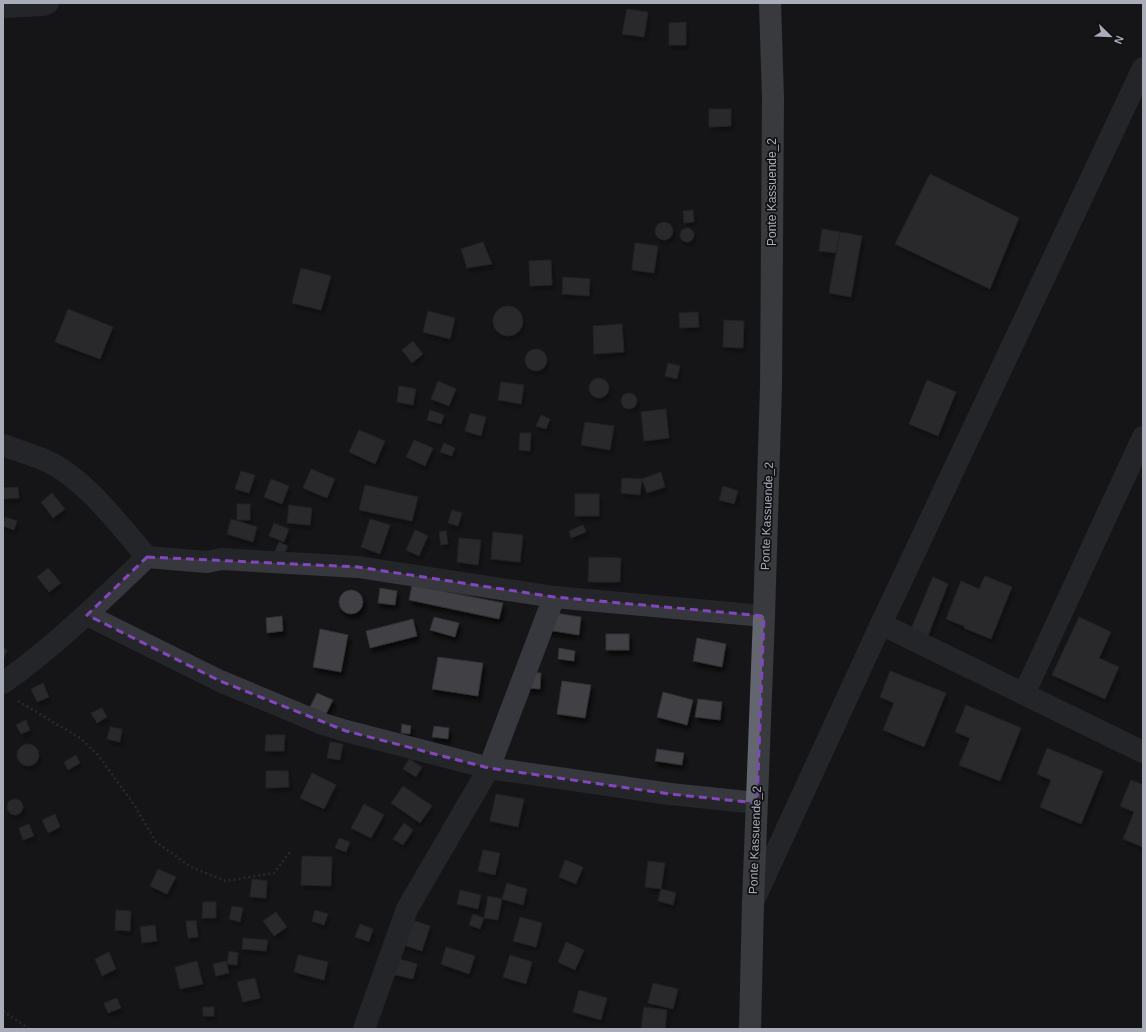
<svg xmlns="http://www.w3.org/2000/svg" width="1146" height="1032" font-family="Arial,sans-serif">
	<style>
		.building { fill: #404145; stroke: #303034; filter: url(#shadow) }
		.lines { fill: none; stroke-linecap: round; stroke-linejoin: round }
		.path { stroke: #3d3f44; stroke-width: 2.5; stroke-dasharray: 2 3; stroke-linecap: butt }
		.minor { stroke: #37383d; stroke-width: 22 }
		.highway { stroke: #63666e; stroke-width: 22 }
		.marked { fill: none; stroke: #8446be; stroke-width: 3; stroke-dasharray: 8 5; stroke-linejoin: round }
		.labels { text-anchor: middle; dominant-baseline: central; stroke-width: 3.5; stroke-linejoin: round; paint-order: stroke }
		.street-label { font-size: 12px; fill: #a8adb8; stroke: #111113 }
	</style>
	<defs>
		<filter id="shadow"><feDropShadow dx="2.5" dy="4.5" stdDeviation="2" flood-color="#0009"/></filter>
	</defs>
	<rect width="100%" height="100%" fill="#161618"/>
	<g class="building">
		<polygon points="627,9 648,12 644,37 622,34"/>
		<polygon points="686,22 686,45 669,45 669,23"/>
		<polygon points="709,109 731,109 731,126 709,127"/>
		<polygon points="930,174 1019,218 990,289 895,244"/>
		<polygon points="693,210 694,222 684,223 683,211"/>
		<circle cx="664" cy="231" r="9"/>
		<circle cx="687" cy="235" r="7"/>
		<polygon points="822,229 840,232 836,253 819,251"/>
		<polygon points="840,232 862,236 851,297 829,293"/>
		<polygon points="483,242 492,264 467,268 461,249"/>
		<polygon points="635,243 658,246 654,273 632,270"/>
		<polygon points="551,260 552,285 530,286 529,261"/>
		<polygon points="301,268 331,276 321,310 292,303"/>
		<polygon points="563,277 590,279 589,296 562,294"/>
		<circle cx="508" cy="321" r="15"/>
		<polygon points="68,309 113,327 100,359 55,342"/>
		<polygon points="428,311 455,318 450,339 423,332"/>
		<polygon points="698,312 699,327 680,328 679,313"/>
		<polygon points="724,320 744,321 743,348 723,347"/>
		<polygon points="622,324 624,352 594,354 593,326"/>
		<polygon points="413,341 423,354 412,363 402,350"/>
		<circle cx="536" cy="360" r="11"/>
		<polygon points="668,363 680,366 677,379 665,376"/>
		<circle cx="599" cy="388" r="10"/>
		<polygon points="927,380 956,392 938,436 909,424"/>
		<polygon points="438,381 456,389 449,406 431,399"/>
		<polygon points="501,382 524,385 521,404 498,400"/>
		<polygon points="399,386 416,389 413,405 397,402"/>
		<circle cx="629" cy="401" r="8"/>
		<polygon points="666,409 669,438 644,441 641,412"/>
		<polygon points="430,410 444,415 441,424 427,420"/>
		<polygon points="470,413 486,417 481,436 465,431"/>
		<polygon points="541,415 550,419 546,429 536,426"/>
		<polygon points="585,422 614,426 610,450 581,445"/>
		<polygon points="359,430 385,441 375,464 349,452"/>
		<polygon points="520,433 531,433 530,451 519,450"/>
		<polygon points="414,440 433,448 425,466 406,457"/>
		<polygon points="444,443 455,448 452,456 440,452"/>
		<polygon points="311,469 335,479 327,498 303,488"/>
		<polygon points="241,471 255,475 249,493 235,489"/>
		<polygon points="661,472 665,487 647,493 642,479"/>
		<polygon points="622,478 642,479 640,495 621,493"/>
		<polygon points="271,479 289,486 282,504 264,497"/>
		<polygon points="365,485 418,497 412,521 359,510"/>
		<polygon points="723,486 738,491 734,504 719,500"/>
		<polygon points="18,487 19,498 3,499 3,488"/>
		<polygon points="52,493 65,509 53,518 41,502"/>
		<rect x="575" y="494" width="24" height="22"/>
		<rect x="237" y="504" width="13" height="16"/>
		<polygon points="289,505 312,508 310,525 287,523"/>
		<polygon points="452,510 462,513 458,526 448,523"/>
		<polygon points="5,517 17,521 14,530 3,526"/>
		<polygon points="231,519 257,527 253,542 227,534"/>
		<polygon points="370,519 390,525 380,554 361,547"/>
		<polygon points="274,523 289,529 284,542 269,536"/>
		<polygon points="583,525 586,532 571,538 569,531"/>
		<polygon points="415,530 428,536 419,556 406,550"/>
		<polygon points="446,531 448,544 441,545 439,532"/>
		<polygon points="493,532 523,535 520,562 491,559"/>
		<polygon points="459,538 481,540 478,565 457,562"/>
		<polygon points="279,542 288,546 280,562 272,558"/>
		<polygon points="589,557 621,558 620,582 588,582"/>
		<polygon points="48,568 61,583 49,592 37,577"/>
		<polygon points="985,576 1012,587 991,639 964,628 964,626 946,619 961,581 979,589"/>
		<polygon points="933,577 948,584 928,636 911,629"/>
		<polygon points="412,585 503,603 499,619 409,600"/>
		<polygon points="380,588 397,591 395,605 378,603"/>
		<circle cx="351" cy="602" r="12"/>
		<polygon points="549,612 581,617 579,635 547,630"/>
		<polygon points="282,616 283,631 267,633 266,618"/>
		<polygon points="434,617 459,623 455,637 430,630"/>
		<polygon points="1079,617 1111,632 1099,658 1119,667 1105,699 1052,675"/>
		<polygon points="413,619 417,636 370,648 366,631"/>
		<polygon points="320,629 348,635 341,672 313,667"/>
		<rect x="606" y="634" width="23" height="16"/>
		<polygon points="697,638 726,644 722,667 693,661"/>
		<polygon points="3,648 7,650 3,661"/>
		<polygon points="559,648 575,651 574,661 558,659"/>
		<polygon points="438,657 483,663 478,696 432,689"/>
		<polygon points="890,671 946,693 924,747 883,730 894,703 880,697"/>
		<polygon points="528,672 541,673 540,689 527,688"/>
		<polygon points="562,681 591,685 585,718 557,714"/>
		<polygon points="43,683 49,697 37,702 31,689"/>
		<polygon points="663,692 693,700 687,725 657,717"/>
		<polygon points="317,693 333,700 326,714 310,707"/>
		<polygon points="698,699 722,702 720,720 695,717"/>
		<polygon points="966,705 1021,728 1000,781 959,765 970,738 955,732"/>
		<polygon points="102,708 107,717 97,723 91,713"/>
		<polygon points="26,720 30,730 21,734 16,725"/>
		<polygon points="402,724 411,726 410,734 401,733"/>
		<polygon points="434,726 449,728 448,739 432,737"/>
		<polygon points="110,727 122,729 120,742 107,739"/>
		<polygon points="266,735 285,735 284,751 265,751"/>
		<polygon points="330,742 343,744 340,760 327,758"/>
		<circle cx="28" cy="755" r="11"/>
		<polygon points="1047,748 1103,771 1081,824 1040,807 1051,780 1037,774"/>
		<polygon points="657,749 684,753 682,765 655,761"/>
		<polygon points="76,755 80,763 68,770 64,762"/>
		<polygon points="409,759 422,767 416,777 403,769"/>
		<polygon points="266,771 288,771 289,787 266,788"/>
		<polygon points="312,773 336,785 324,809 300,798"/>
		<polygon points="1131,780 1143,785 1143,847 1123,839 1134,812 1120,806"/>
		<polygon points="403,786 432,806 420,823 391,803"/>
		<polygon points="496,794 524,799 518,827 490,821"/>
		<circle cx="15" cy="807" r="8"/>
		<polygon points="364,804 384,815 371,838 351,828"/>
		<polygon points="55,814 60,827 48,833 42,820"/>
		<polygon points="404,823 413,830 403,845 393,839"/>
		<polygon points="29,824 34,836 23,840 19,828"/>
		<polygon points="339,838 350,842 346,852 335,848"/>
		<polygon points="483,850 500,853 495,875 478,871"/>
		<polygon points="302,856 332,857 331,886 301,885"/>
		<polygon points="565,860 583,867 576,884 559,877"/>
		<polygon points="648,861 665,863 661,889 645,887"/>
		<polygon points="158,869 176,877 167,894 150,886"/>
		<polygon points="252,879 267,881 266,898 250,897"/>
		<polygon points="507,883 527,889 523,905 502,899"/>
		<polygon points="661,889 676,893 673,905 658,901"/>
		<polygon points="460,890 481,895 478,909 457,904"/>
		<polygon points="488,896 502,899 498,920 484,918"/>
		<polygon points="203,902 216,902 216,918 202,918"/>
		<polygon points="232,906 243,908 240,922 229,919"/>
		<polygon points="116,910 131,911 130,931 115,930"/>
		<polygon points="315,910 328,914 324,925 312,921"/>
		<polygon points="276,912 287,927 274,936 263,921"/>
		<polygon points="473,914 484,918 480,929 469,925"/>
		<polygon points="520,917 542,923 536,947 513,941"/>
		<polygon points="406,918 430,926 422,951 398,943"/>
		<polygon points="186,921 196,921 198,937 188,938"/>
		<polygon points="360,924 373,929 369,942 355,937"/>
		<polygon points="155,925 157,941 142,943 140,927"/>
		<polygon points="243,938 268,940 266,951 242,949"/>
		<polygon points="566,942 584,950 575,970 558,962"/>
		<polygon points="446,947 475,956 469,974 441,964"/>
		<polygon points="229,951 238,953 237,965 227,964"/>
		<polygon points="109,952 116,969 102,976 95,959"/>
		<polygon points="298,955 328,962 324,980 294,972"/>
		<polygon points="510,955 532,962 526,984 503,977"/>
		<polygon points="396,958 417,964 413,979 392,974"/>
		<polygon points="197,961 203,984 180,989 175,967"/>
		<polygon points="226,961 229,973 216,976 213,964"/>
		<polygon points="255,978 260,998 243,1002 237,982"/>
		<polygon points="653,983 678,989 673,1009 648,1003"/>
		<polygon points="579,990 607,998 601,1020 573,1012"/>
		<polygon points="117,998 121,1008 108,1013 104,1003"/>
		<rect x="203" y="1007" width="11" height="9"/>
		<polygon points="644,1007 667,1010 665,1029 641,1029"/>
	</g>
	<g class="lines">
		<g class="path">
			<polyline points="18,701 80,738 98,755 135,806 156,842 191,867 226,881 274,873 290,852"/>
			<polyline points="3,1011 29,1029"/>
		</g>
		<g class="minor">
			<polyline points="3,7 43,5 48,3"/>
			<polyline points="1143,437 1024,694 1143,752"/>
			<path d="M3,445c15,6 31,10 46,17 37,18 71,64 98,95"/>
			<polyline points="87,615 220,681 323,724 346,731 489,768 670,794 757,803"/>
			<polyline points="881,624 1024,694"/>
			<path d="M3,683c52,-37 98,-82 144,-126l60,5 14,-3 137,8 196,30 210,19"/>
			<polyline points="753,902 881,624 1143,68"/>
			<polyline points="364,1029 407,909 489,768 554,597"/>
		</g>
		<polyline class="highway" points="750,1029 753,903 764,616 771,386 773,99 770,3"/>
	</g>
	<path d="M0 0H1146V1032H0ZM147,557l211,10 196,30 210,19 -7,187 -87,-9 -181,-26 -143,-37 -126,-50 -133,-66z" fill="#161618" fill-opacity=".55" fill-rule="evenodd"/>
	<path class="marked" d="M147,557l211,10 196,30 210,19 -7,187 -87,-9 -181,-26 -143,-37 -126,-50 -133,-66z"/>
	<g class="labels">
		<g class="street-label">
			<text transform="translate(772 192) rotate(-90)">Ponte Kassuende_2</text>
			<text transform="translate(767 516) rotate(-88)">Ponte Kassuende_2</text>
			<text transform="translate(755 840) rotate(-88)">Ponte Kassuende_2</text>
		</g>
	</g>
	<rect width="1146" height="1032" fill="none" stroke="#a8adb8" stroke-width="8"/>
	<g transform="translate(1110 36) rotate(113)" stroke="#111113" stroke-width="3" paint-order="stroke">
	<path d="M0-3L7 15L0 10L-7 15Z" fill="#a8adb8"/>
	<text y="-6" font-size="11" font-weight="bold" text-anchor="middle" fill="#a8adb8">N</text>
	</g>
</svg>
